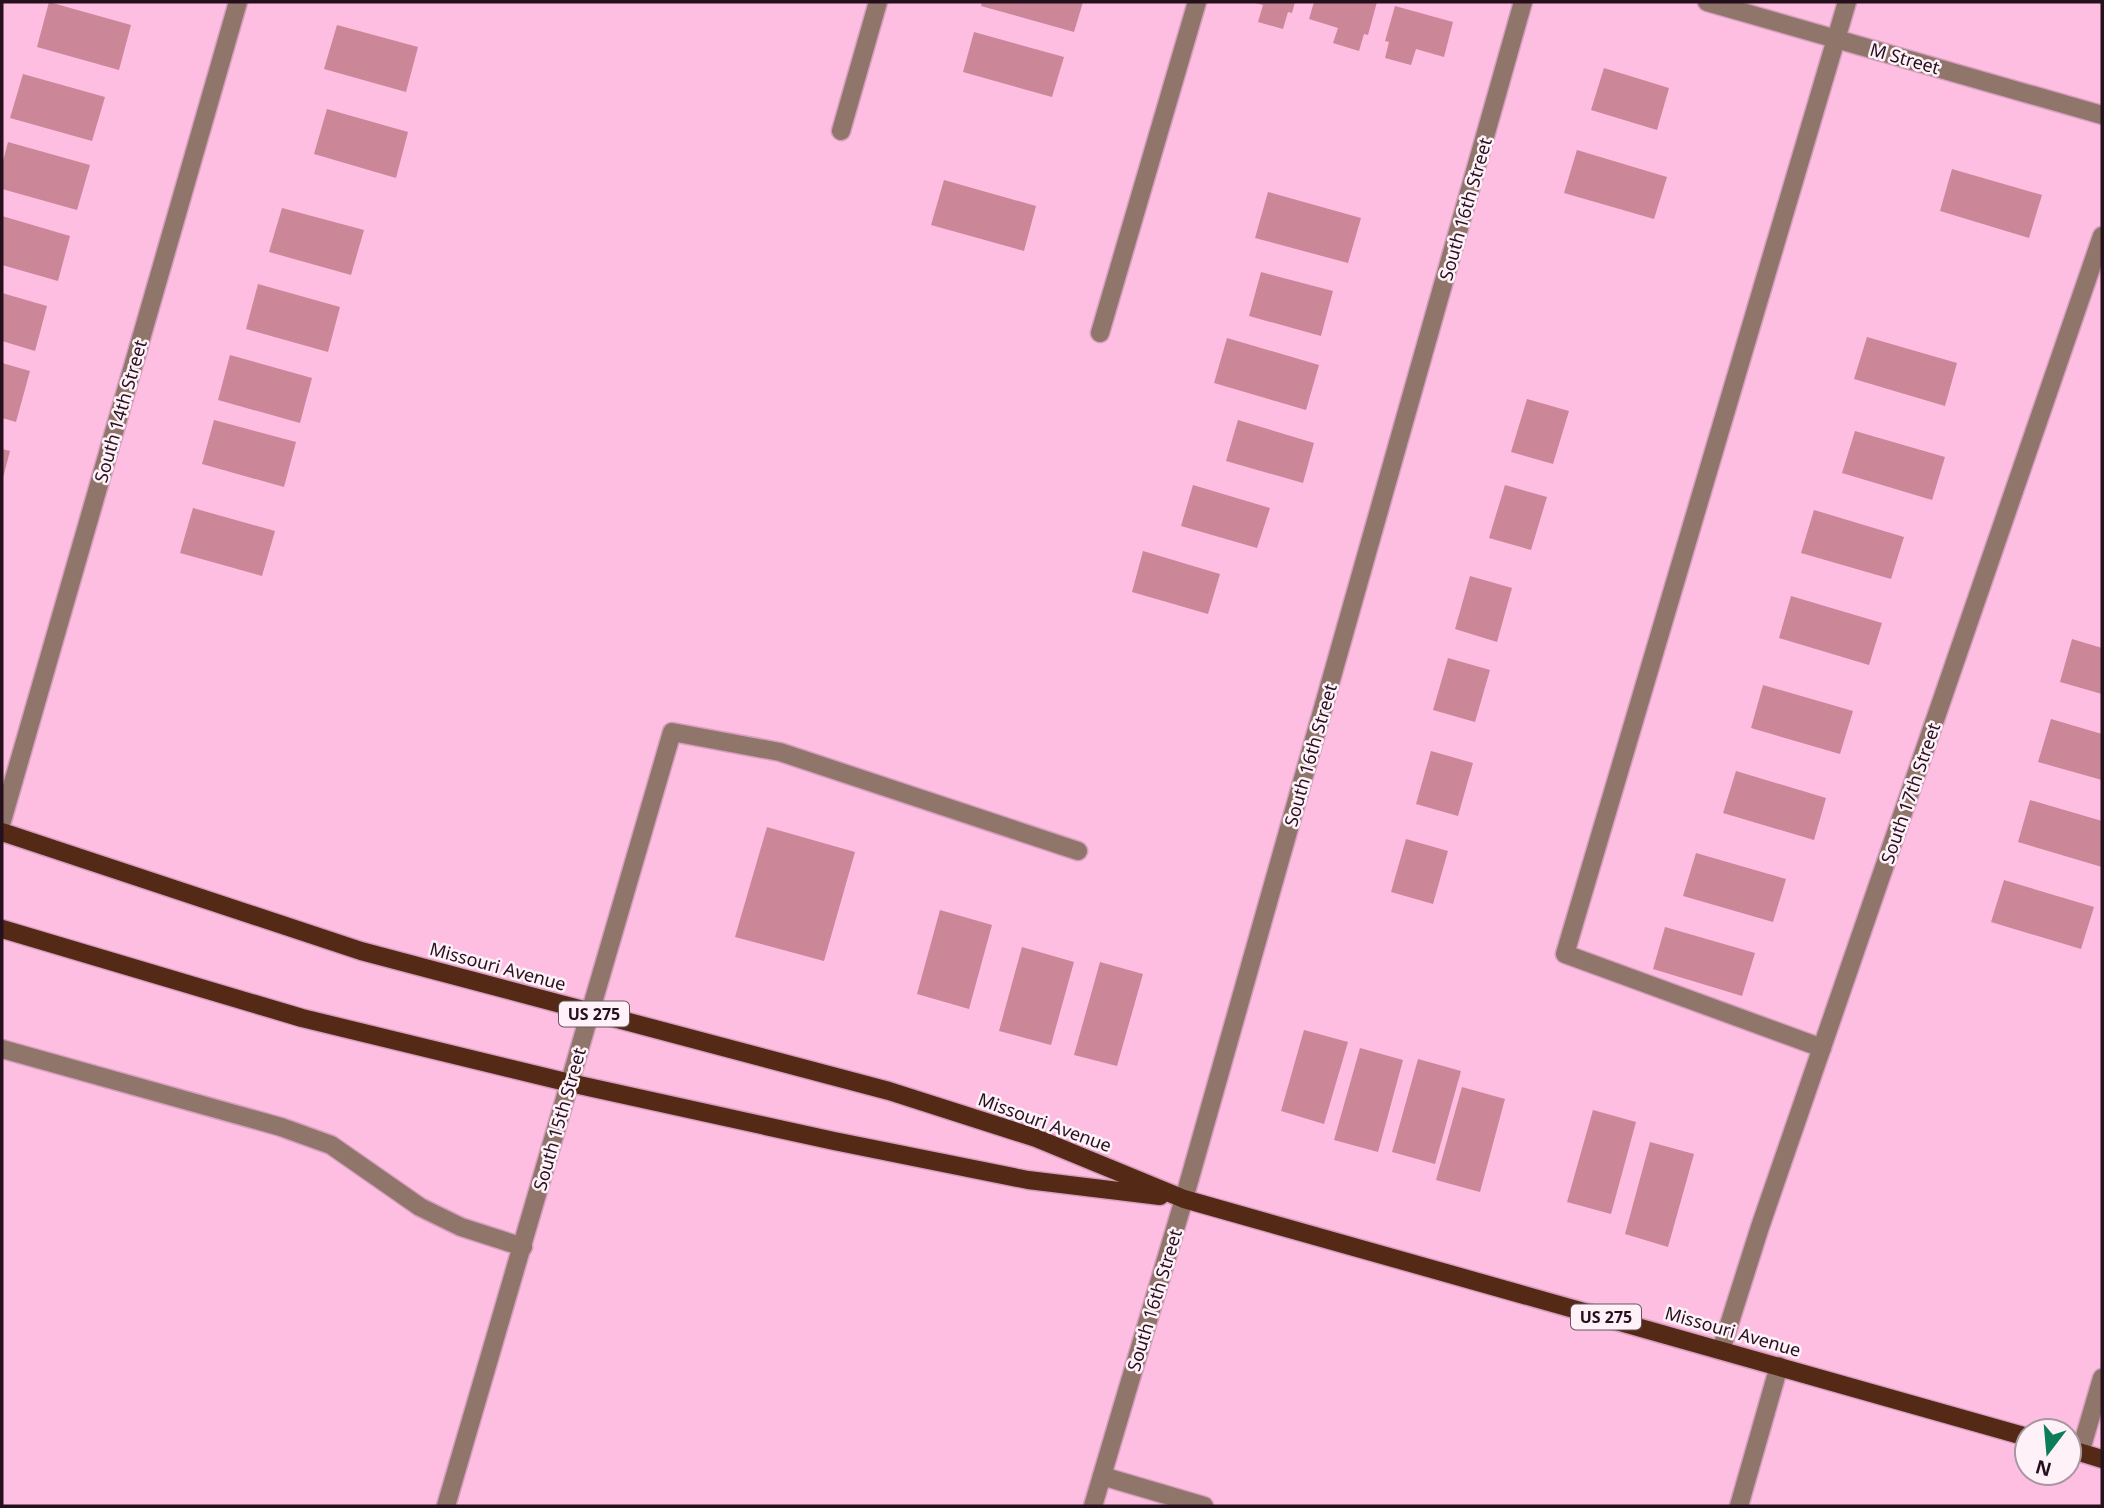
<svg xmlns="http://www.w3.org/2000/svg" width="2104" height="1508" font-family="'Noto Sans',sans-serif">
	<style>
		.building { fill: #cb8797 }
		.lines { fill: none; stroke-linecap: round; stroke-linejoin: round }
		.minor-casing { stroke: #d79fbf; stroke-width: 21 }
		.major-casing { stroke: #d79fbf; stroke-width: 21 }
		.minor { stroke: #90766a; stroke-width: 18 }
		.major { stroke: #542915; stroke-width: 18 }
		.labels { text-anchor: middle; dominant-baseline: central; stroke-width: 5; stroke-linejoin: round; paint-order: stroke }
		.shield { fill: #fef1f8; stroke: #68545f; stroke-width: 2 }
		.shield-label { font-size: 16px; font-weight: bold; fill: #27101e }
		.street-label { font-size: 18px; fill: #27101e; stroke: #fef1f8 }
	</style>
	<rect width="100%" height="100%" fill="#febee2"/>
	<g class="building">
		<polygon points="49,2 131,25 119,70 37,47"/>
		<polygon points="982,2 1083,2 1074,32 981,6"/>
		<polygon points="1252,2 1295,2 1292,13 1288,12 1283,29 1258,22 1263,5"/>
		<polygon points="1314,2 1377,2 1368,35 1364,34 1359,51 1333,43 1338,28 1309,19"/>
		<polygon points="1395,6 1453,22 1444,57 1416,49 1411,65 1385,58 1389,42 1385,41"/>
		<polygon points="337,25 418,47 406,92 324,69"/>
		<polygon points="974,32 1064,57 1052,97 963,72"/>
		<polygon points="1604,68 1669,88 1657,130 1591,110"/>
		<polygon points="23,74 105,97 92,141 10,118"/>
		<polygon points="327,109 408,132 396,178 314,154"/>
		<polygon points="8,142 90,165 77,210 2,189 2,165"/>
		<polygon points="1577,150 1667,177 1654,219 1564,193"/>
		<polygon points="1952,169 2042,195 2029,238 1940,211"/>
		<polygon points="944,180 1036,206 1024,251 931,225"/>
		<polygon points="1268,192 1361,218 1348,263 1255,238"/>
		<polygon points="282,208 364,230 351,275 269,252"/>
		<polygon points="2,216 70,236 58,281 2,265"/>
		<polygon points="1261,272 1333,291 1321,336 1249,316"/>
		<polygon points="258,284 340,307 328,352 246,329"/>
		<polygon points="2,293 47,306 35,351 2,341"/>
		<polygon points="1867,337 1957,363 1945,406 1854,379"/>
		<polygon points="1227,338 1319,365 1306,410 1214,383"/>
		<polygon points="230,355 312,378 300,423 218,400"/>
		<polygon points="2,363 30,371 16,422 2,418"/>
		<polygon points="1527,399 1569,411 1553,464 1511,452"/>
		<polygon points="214,420 296,442 284,487 202,464"/>
		<polygon points="1238,420 1314,443 1303,483 1226,461"/>
		<polygon points="1855,431 1945,457 1932,500 1842,473"/>
		<polygon points="2,449 10,451 3,478 2,477"/>
		<polygon points="1193,485 1270,508 1257,548 1181,526"/>
		<polygon points="1505,485 1547,497 1531,550 1489,538"/>
		<polygon points="193,508 275,531 262,576 180,553"/>
		<polygon points="1814,510 1904,537 1891,579 1801,553"/>
		<polygon points="1143,551 1220,574 1208,614 1132,592"/>
		<polygon points="1470,576 1512,588 1497,642 1455,629"/>
		<polygon points="1791,596 1882,623 1869,665 1779,638"/>
		<polygon points="2072,639 2102,648 2102,694 2060,682"/>
		<polygon points="1448,658 1490,670 1475,722 1433,710"/>
		<polygon points="1763,685 1853,711 1840,754 1751,728"/>
		<polygon points="2051,719 2102,734 2102,780 2038,762"/>
		<polygon points="1431,751 1473,763 1458,816 1416,804"/>
		<polygon points="1736,771 1826,798 1814,840 1723,813"/>
		<polygon points="2030,800 2102,821 2102,867 2018,842"/>
		<polygon points="767,827 855,852 824,961 735,937"/>
		<polygon points="1406,839 1448,851 1433,904 1391,892"/>
		<polygon points="1696,853 1786,879 1773,922 1683,896"/>
		<polygon points="2004,880 2094,907 2081,949 1991,922"/>
		<polygon points="940,910 992,925 969,1009 917,994"/>
		<polygon points="1665,927 1755,953 1742,996 1653,969"/>
		<polygon points="1022,947 1074,962 1051,1045 999,1031"/>
		<polygon points="1100,962 1143,974 1117,1066 1074,1055"/>
		<polygon points="1304,1030 1348,1042 1324,1124 1281,1111"/>
		<polygon points="1360,1048 1403,1060 1378,1152 1334,1140"/>
		<polygon points="1418,1059 1461,1071 1435,1164 1392,1152"/>
		<polygon points="1462,1087 1505,1099 1480,1192 1436,1180"/>
		<polygon points="1593,1110 1636,1122 1611,1214 1567,1202"/>
		<polygon points="1650,1142 1694,1154 1668,1247 1625,1234"/>
	</g>
	<g class="lines">
		<defs>
			<g id="minor">
				<polyline points="1707,2 2102,115"/>
				<polyline points="841,131 878,2"/>
				<polyline points="1100,333 1197,2"/>
				<polyline points="2,821 238,2"/>
				<polyline points="1822,1048 1565,954 1847,2"/>
				<polyline points="2,1049 281,1127 331,1145 420,1207 461,1227 523,1247"/>
				<polyline points="1721,1350 1760,1227 2102,236"/>
				<polyline points="2080,1453 2102,1378"/>
				<polyline points="1102,1476 1204,1506"/>
				<polyline points="446,1506 672,732 780,752 1078,851"/>
				<polyline points="1093,1506 1184,1199 1523,2"/>
				<polyline points="1739,1506 1779,1366"/>
			</g>
			<g id="major">
				<polyline points="2,832 361,951 889,1091 1036,1138 1184,1199 2027,1437"/>
				<polyline points="2,929 302,1018 570,1083 834,1141 1028,1180 1160,1196"/>
				<polyline points="2069,1449 2102,1459"/>
			</g>
		</defs>
		<use href="#minor" class="minor-casing"/>
		<use href="#major" class="major-casing"/>
		<use href="#minor" class="minor"/>
		<use href="#major" class="major"/>
	</g>
	<g class="labels">
		<g class="shield">
			<rect x="559" y="1001.5" width="70" height="25" rx="5"/>
			<rect x="1571" y="1304.5" width="70" height="25" rx="5"/>
		</g>
		<g class="shield-label">
			<text x="594" y="1014">US 275</text>
			<text x="1606" y="1317">US 275</text>
		</g>
		<g class="street-label">
			<text transform="translate(1905 58) rotate(16)">M Street</text>
			<text transform="translate(1465 209) rotate(-74)">South 16th Street</text>
			<text transform="translate(120 411) rotate(-74)">South 14th Street</text>
			<text transform="translate(1310 755) rotate(-74)">South 16th Street</text>
			<text transform="translate(1910 793) rotate(-71)">South 17th Street</text>
			<text transform="translate(498 966) rotate(15)">Missouri Avenue</text>
			<text transform="translate(559 1119) rotate(-74)">South 15th Street</text>
			<text transform="translate(1045 1122) rotate(20)">Missouri Avenue</text>
			<text transform="translate(1154 1300) rotate(-73)">South 16th Street</text>
			<text transform="translate(1733 1331) rotate(16)">Missouri Avenue</text>
		</g>
	</g>
	<rect width="2104" height="1508" fill="none" stroke="#27101e" stroke-width="7"/>
	<g transform="translate(2048 1452) rotate(196)"><circle r="33" fill="#fef1f8" stroke="#a897a1" stroke-width="2"/>
	<path d="M0-5L12 26L0 18L-12 26Z" fill="#0c7d59"/>
	<text y="-10" font-size="19" font-weight="bold" text-anchor="middle" fill="#27101e">N</text>
	</g>
</svg>
